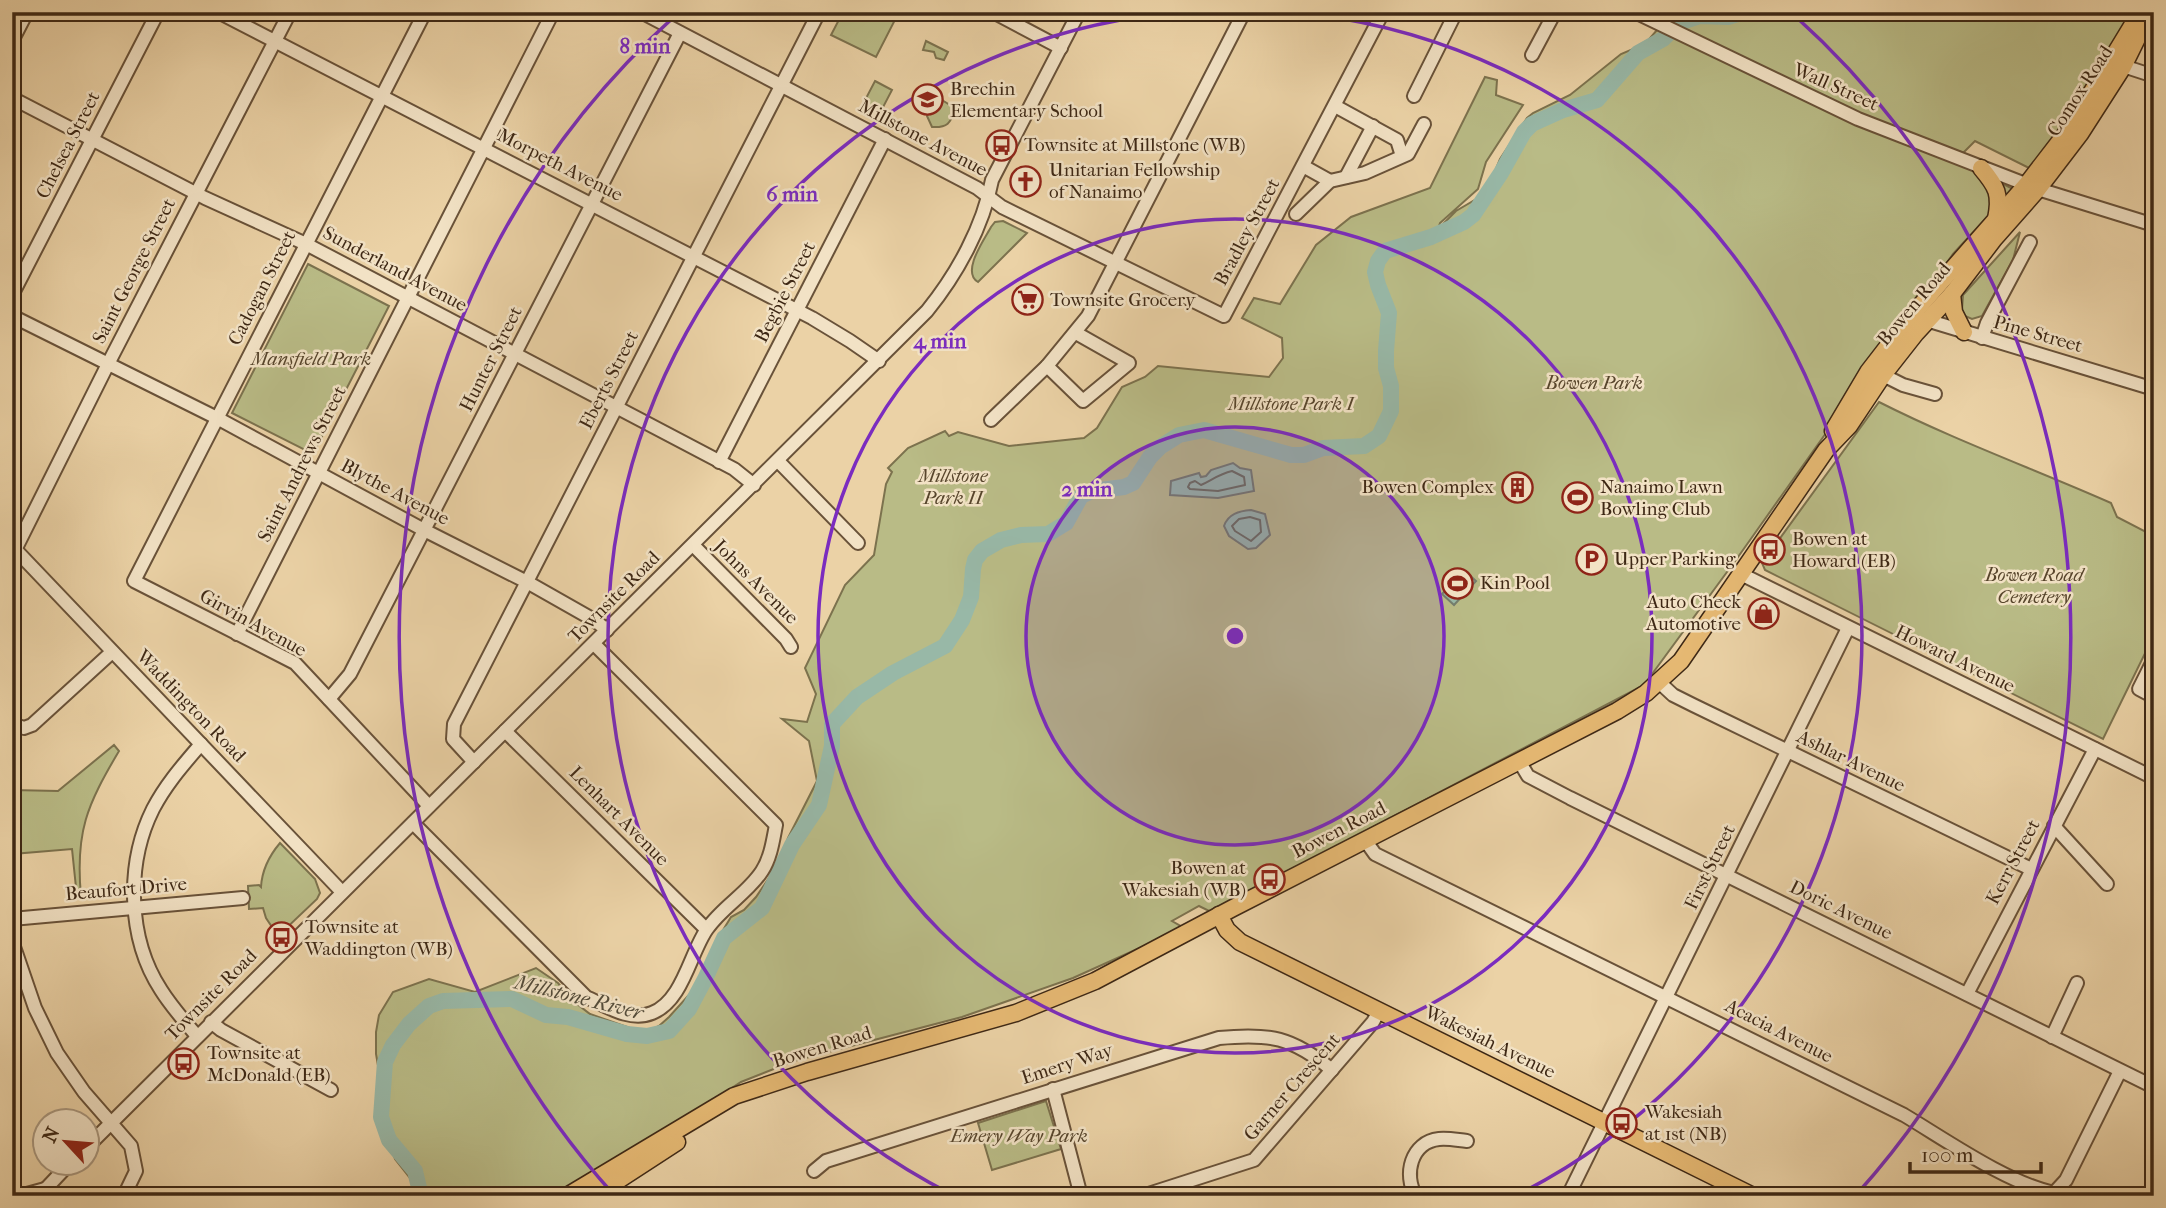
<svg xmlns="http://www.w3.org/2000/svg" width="2166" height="1208" font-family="'IM FELL French Canon',serif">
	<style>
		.green { fill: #b9bb86; stroke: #7c724e; stroke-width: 2 }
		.water { fill: #98b8a7; stroke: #747e6d; stroke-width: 2 }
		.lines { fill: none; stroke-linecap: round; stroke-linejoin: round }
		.shore { stroke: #6b705e; stroke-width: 2 }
		.river { stroke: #98b8a7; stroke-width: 16 }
		.minor-casing { stroke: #695239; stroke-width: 16 }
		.major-casing { stroke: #3e2815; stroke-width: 19 }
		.minor { stroke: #f2e2c5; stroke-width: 12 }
		.major { stroke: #e6b973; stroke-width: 16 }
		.ring { fill: none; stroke: #7b2cbf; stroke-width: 3.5 }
		.labels { text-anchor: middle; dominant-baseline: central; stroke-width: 5; stroke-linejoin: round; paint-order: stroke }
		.street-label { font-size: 19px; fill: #3e2815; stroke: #f2e2c5 }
		.poi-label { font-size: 19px; fill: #3e2815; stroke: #f2e2c5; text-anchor: start }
		.park-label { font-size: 19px; font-style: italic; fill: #57452c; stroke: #f2e2c5 }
		.water-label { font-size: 21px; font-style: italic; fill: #544c3a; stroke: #f2e2c5 }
		.centre { fill: #7b2cbf; stroke: #f2e2c5; stroke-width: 3.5 }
		.ring-label { font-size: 21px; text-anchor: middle; font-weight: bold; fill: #7b2cbf; stroke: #f2e2c5; stroke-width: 5; stroke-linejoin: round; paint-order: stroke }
	</style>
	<rect width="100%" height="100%" fill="#ebd2a6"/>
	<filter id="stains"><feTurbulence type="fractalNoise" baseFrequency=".00286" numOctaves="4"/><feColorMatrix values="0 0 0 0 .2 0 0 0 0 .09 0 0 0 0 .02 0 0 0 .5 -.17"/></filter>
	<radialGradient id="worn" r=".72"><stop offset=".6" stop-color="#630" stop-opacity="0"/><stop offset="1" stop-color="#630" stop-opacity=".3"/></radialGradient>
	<g class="green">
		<polygon points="843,12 899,12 876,57 831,35"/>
		<polygon points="1666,12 2137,12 2084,111 2031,169 1975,141 1956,160 2013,189 1953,254 1738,557 1644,685 1211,912 1199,906 1172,921 1184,928 1073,978 962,1017 794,1061 741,1082 569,1196 418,1196 413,1182 395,1159 382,1117 381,1083 376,1054 376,1032 379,1015 393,992 429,979 475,992 536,968 558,983 572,1000 590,1014 630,1028 649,1031 659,1026 669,1017 698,985 708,966 714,945 731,917 744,910 756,897 780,862 788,838 817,781 809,741 782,719 807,722 816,694 805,668 845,585 874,555 886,484 892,472 888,468 908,448 945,431 949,436 958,432 1009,446 1084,438 1097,428 1122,387 1145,377 1158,366 1269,377 1283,358 1282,338 1242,318 1254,298 1280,304 1316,245 1351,217 1430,188 1485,77 1497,80 1496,95 1523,105 1486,162 1478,189 1440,223 1438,229 1456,211 1478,198 1489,186 1500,159 1527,118 1533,113 1570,95 1621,54 1645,44 1663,23 1674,17"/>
		<polygon points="926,41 948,52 944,60 936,58 934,52 923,50"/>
		<polygon points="875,81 892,90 880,113 863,104"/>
		<path d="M942,100l14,9c-6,14 -8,19 -24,18l-5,-11 6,-11 4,2z"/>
		<path d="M1003,221l24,12 -49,49c-17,-10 6,-42 13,-55l4,-5z"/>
		<polygon points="2020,232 2013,260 1982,316 1972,319 1965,316 1962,310 1963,295"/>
		<polygon points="308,264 389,306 313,454 232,413"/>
		<path d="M1879,402c75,38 155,67 232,101l6,14 37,19v99l-51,104 -338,-169 -3,-7z"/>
		<path d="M114,745l5,6c-32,54 -44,81 -38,145l-4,1 -5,-48 -59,5 4,48h-4l-1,-112 46,1z"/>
		<path d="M280,843l35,36 5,14 -3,6 -39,37 -12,-18 -3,-10 -14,1 -1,-23 11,-1 2,2c1,-18 8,-31 19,-44z"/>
		<polygon points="1046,1101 1061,1149 992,1170 978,1123"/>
	</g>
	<g class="water">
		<polygon points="1233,463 1240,468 1251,470 1254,491 1218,498 1170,495 1171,481 1199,473 1201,477 1206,476 1211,470"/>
		<path d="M1251,510l14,4 5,21 -14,13 -8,1 -19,-13 -5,-10c4,-12 15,-15 27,-16z"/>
		<polygon points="1464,570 1476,581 1454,605 1442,594"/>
	</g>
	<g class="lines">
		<g class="shore">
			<path d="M1232,471l12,6 1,8 -27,6 -28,-2 -2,-2 2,-4 5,-2 6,4c11,-5 18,-11 31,-14z"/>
			<polygon points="1250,517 1260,520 1261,532 1251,541 1235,531 1232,526 1239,519"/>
		</g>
		<polyline class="river" points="421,1196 415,1171 389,1140 381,1117 385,1062 393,1045 409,1024 429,1006 443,1001 512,999 546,1015 568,1017 627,1034 647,1036 669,1031 689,1009 705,979 724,938 762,908 792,845 819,805 832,746 832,724 857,697 893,673 945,646 962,620 971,597 973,569 975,560 982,551 1001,540 1021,535 1048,534 1066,523 1081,496 1092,491 1124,487 1133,483 1150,457 1160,447 1179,435 1204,430 1291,455 1304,455 1323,448 1364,446 1379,436 1391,411 1391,386 1386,368 1386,351 1389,313 1378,285 1375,272 1378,261 1385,251 1431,237 1464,222 1473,215 1501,173 1524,132 1532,124 1563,110 1597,100 1638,53 1663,39 1679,23 1700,16 1728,17 1744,12"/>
		<defs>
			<g id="minor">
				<polyline points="218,12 812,318 850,341 879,361"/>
				<polyline points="425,12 134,581 295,663 429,806"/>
				<polyline points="641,12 977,188 1002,207 1224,316 1383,12"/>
				<polyline points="993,12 1061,48"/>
				<polyline points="1635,12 1858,119 2038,189 2154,225"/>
				<polyline points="12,41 27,12"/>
				<polyline points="1532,55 1555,12"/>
				<polyline points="2117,64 2154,76"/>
				<polyline points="1414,96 1456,12"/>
				<polyline points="12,98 205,198 306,244 734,469 754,485"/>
				<polyline points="1335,106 1397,140 1402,156"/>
				<polyline points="1303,166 1330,181"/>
				<polyline points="1346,177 1373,126"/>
				<polyline points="1296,214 1330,181 1365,173 1408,154 1424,124"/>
				<polyline points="12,295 158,12"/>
				<polyline points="12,316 217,418 424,530 527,582 594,620 607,630"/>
				<polyline points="1923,319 2154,389"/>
				<polyline points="1982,338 1987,323 2030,242"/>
				<polyline points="1047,366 1083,401 1129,363 1076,333"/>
				<polyline points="1883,375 1903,385 1935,394"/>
				<polyline points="991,420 1047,366 1088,316 1244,12"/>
				<polyline points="778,461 858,543"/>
				<polyline points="719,462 885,139"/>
				<polyline points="693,545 786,639 791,647"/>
				<polyline points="12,546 342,892"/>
				<polyline points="12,556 108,364 290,12"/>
				<polyline points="1741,574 2154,778"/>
				<polyline points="237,634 553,12"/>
				<polyline points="2154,659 2139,689 2154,697"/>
				<polyline points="1659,682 1673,695 1693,705 2031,869"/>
				<polyline points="329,699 350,674 680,33"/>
				<polyline points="12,724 24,728 32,725 112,652"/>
				<polyline points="505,731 706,929"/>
				<polyline points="1519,761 1528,776 1570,798 2154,1087"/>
				<polyline points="474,762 453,739 454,724 819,12"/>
				<path d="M413,823l173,174c20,9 44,25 66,16 31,-12 38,-60 55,-84 15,-22 41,-36 55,-58 9,-14 11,-31 14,-46l-182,-181"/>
				<polyline points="2054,826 2107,884"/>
				<path d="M1365,840l10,14 529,261c42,25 103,68 150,78l12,-13 54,-109"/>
				<polyline points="12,919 243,898"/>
				<polyline points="12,941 35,1008 57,1053 84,1092 131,1146 136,1171 124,1196"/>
				<polyline points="1967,994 2095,749"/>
				<polyline points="211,1022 221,1030 331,1090"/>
				<path d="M197,1036c-13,-15 -26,-30 -36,-46 -34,-52 -35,-127 -8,-181 13,-25 30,-44 48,-65"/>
				<polyline points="2052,1037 2077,983"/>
				<polyline points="1053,1089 1081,1196"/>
				<path d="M88,1146l839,-835c30,-37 56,-84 65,-131l87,-168"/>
				<path d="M814,1171l12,-10 393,-123c51,-5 73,-1 113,32"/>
				<polyline points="12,1194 23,1195 45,1189"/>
				<polyline points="39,1196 71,1162"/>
				<polyline points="1142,1196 1254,1160 1373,1022 1379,1011"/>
				<path d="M1416,1196c-13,-21 -5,-54 23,-57 9,-1 18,1 28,2"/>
				<polyline points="1568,1196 1848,628"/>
			</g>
			<g id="major">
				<path d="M1981,168c16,19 20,26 15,51"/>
				<polyline points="1952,294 1954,312 1964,332"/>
				<polyline points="1833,431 1868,372 1912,315 2027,184 2070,128 2138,16"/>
				<polyline points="1219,915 1227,930 1240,942 1753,1196"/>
				<polyline points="567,1196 734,1096 807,1072 1016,1013 1095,981 1233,908 1617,711 1646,693 1681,661 1826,450 1849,426 1883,375 1916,333 1952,294 1994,239 2038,189 2080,134 2123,67 2150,12"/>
				<polyline points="594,1196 677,1142"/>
			</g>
		</defs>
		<use href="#minor" class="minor-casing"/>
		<use href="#major" class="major-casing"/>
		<use href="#minor" class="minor"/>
		<use href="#major" class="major"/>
	</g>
	<circle cx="1235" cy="636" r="209" fill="#7b2cbf" fill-opacity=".12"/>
	<g class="ring">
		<circle cx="1235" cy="636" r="209"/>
		<circle cx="1235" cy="636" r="417"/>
		<path d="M951 1194A626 626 0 0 1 1180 12M1290 12A626 626 0 0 1 1519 1194"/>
		<path d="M614 1195A835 835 0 0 1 676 15M1794 15A835 835 0 0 1 1856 1195"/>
	</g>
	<defs>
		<symbol id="school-ring" viewBox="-11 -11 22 22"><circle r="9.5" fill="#f2e2c5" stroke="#8f2418" stroke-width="1.5"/><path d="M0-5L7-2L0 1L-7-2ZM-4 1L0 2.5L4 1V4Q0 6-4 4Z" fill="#8f2418"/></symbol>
		<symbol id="bus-ring" viewBox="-11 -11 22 22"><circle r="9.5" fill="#f2e2c5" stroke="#8f2418" stroke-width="1.5"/><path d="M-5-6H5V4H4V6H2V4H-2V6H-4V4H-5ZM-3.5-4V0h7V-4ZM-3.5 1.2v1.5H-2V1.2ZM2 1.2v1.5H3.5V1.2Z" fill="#8f2418"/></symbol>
		<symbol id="church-ring" viewBox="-11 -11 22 22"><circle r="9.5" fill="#f2e2c5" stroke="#8f2418" stroke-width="1.5"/><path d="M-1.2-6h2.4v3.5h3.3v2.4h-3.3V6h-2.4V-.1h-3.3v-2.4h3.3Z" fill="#8f2418"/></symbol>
		<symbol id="supermarket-ring" viewBox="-11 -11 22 22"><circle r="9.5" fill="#f2e2c5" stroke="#8f2418" stroke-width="1.5"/><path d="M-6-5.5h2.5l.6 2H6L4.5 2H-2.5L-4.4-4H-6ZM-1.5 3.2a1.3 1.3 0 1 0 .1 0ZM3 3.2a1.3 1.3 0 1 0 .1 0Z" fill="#8f2418"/></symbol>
		<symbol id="building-ring" viewBox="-11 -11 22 22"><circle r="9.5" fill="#f2e2c5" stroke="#8f2418" stroke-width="1.5"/><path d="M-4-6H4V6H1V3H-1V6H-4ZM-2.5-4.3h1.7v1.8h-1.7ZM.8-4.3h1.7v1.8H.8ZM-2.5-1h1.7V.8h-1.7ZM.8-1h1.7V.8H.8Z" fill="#8f2418"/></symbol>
		<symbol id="stadium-ring" viewBox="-11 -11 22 22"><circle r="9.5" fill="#f2e2c5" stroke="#8f2418" stroke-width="1.5"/><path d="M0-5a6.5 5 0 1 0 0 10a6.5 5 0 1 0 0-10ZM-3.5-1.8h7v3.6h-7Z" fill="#8f2418"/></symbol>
		<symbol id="parking-ring" viewBox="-11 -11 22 22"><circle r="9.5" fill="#f2e2c5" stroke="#8f2418" stroke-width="1.5"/><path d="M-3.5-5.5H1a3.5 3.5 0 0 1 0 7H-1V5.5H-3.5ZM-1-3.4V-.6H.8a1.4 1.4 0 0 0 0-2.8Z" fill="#8f2418"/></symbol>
		<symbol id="shop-ring" viewBox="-11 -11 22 22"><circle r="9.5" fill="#f2e2c5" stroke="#8f2418" stroke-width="1.5"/><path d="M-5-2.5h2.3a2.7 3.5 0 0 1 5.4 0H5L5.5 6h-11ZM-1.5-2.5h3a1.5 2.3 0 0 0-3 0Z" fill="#8f2418"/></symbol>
	</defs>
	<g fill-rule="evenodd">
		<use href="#school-ring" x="910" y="82" width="35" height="35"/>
		<use href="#bus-ring" x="984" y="128" width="35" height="35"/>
		<use href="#church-ring" x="1008" y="164" width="35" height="35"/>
		<use href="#supermarket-ring" x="1010" y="282" width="35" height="35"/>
		<use href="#building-ring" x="1500" y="470" width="35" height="35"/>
		<use href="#stadium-ring" x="1560" y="480" width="35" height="35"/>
		<use href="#bus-ring" x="1752" y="532" width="35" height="35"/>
		<use href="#parking-ring" x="1574" y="542" width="35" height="35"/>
		<use href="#stadium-ring" x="1440" y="566" width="35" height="35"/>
		<use href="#shop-ring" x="1746" y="596" width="35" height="35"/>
		<use href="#bus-ring" x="1252" y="862" width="35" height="35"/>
		<use href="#bus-ring" x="264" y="920" width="35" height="35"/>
		<use href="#bus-ring" x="166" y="1046" width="35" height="35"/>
		<use href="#bus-ring" x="1604" y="1106" width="35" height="35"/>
	</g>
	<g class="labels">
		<g class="street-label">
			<text transform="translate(1836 87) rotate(24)">Wall Street</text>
			<text transform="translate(2080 91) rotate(-57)">Comox Road</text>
			<text transform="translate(923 138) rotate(28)">Millstone Avenue</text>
			<text transform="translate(68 145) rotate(-63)">Chelsea Street</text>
			<text transform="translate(560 165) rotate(27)">Morpeth Avenue</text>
			<text transform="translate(1247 232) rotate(-62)">Bradley Street</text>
			<text transform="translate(395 269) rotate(28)">Sunderland Avenue</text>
			<text transform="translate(134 271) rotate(-63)">Saint George Street</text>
			<text transform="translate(262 288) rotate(-63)">Cadogan Street</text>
			<text transform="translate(785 292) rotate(-63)">Begbie Street</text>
			<text transform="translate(1914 304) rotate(-50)">Bowen Road</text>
			<text transform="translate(2038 334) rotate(16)">Pine Street</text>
			<text transform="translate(491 359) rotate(-63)">Hunter Street</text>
			<text transform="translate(609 380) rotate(-63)">Eberts Street</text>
			<text transform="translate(302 464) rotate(-63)">Saint Andrews Street</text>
			<text transform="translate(395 492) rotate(28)">Blythe Avenue</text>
			<text transform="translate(756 582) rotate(45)">Johns Avenue</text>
			<text transform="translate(614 597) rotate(-45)">Townsite Road</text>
			<text transform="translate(253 623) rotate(29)">Girvin Avenue</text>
			<text transform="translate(1955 659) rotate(26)">Howard Avenue</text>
			<text transform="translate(191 706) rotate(46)">Waddington Road</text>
			<text transform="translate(1851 761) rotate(26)">Ashlar Avenue</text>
			<text transform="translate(619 816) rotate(45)">Lenhart Avenue</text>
			<text transform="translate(1339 830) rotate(-27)">Bowen Road</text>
			<text transform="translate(2013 862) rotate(-62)">Kerr Street</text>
			<text transform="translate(1710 867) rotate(-64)">First Street</text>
			<text transform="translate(126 889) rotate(-5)">Beaufort Drive</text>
			<text transform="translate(1841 910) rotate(26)">Doric Avenue</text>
			<text transform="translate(211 995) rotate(-45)">Townsite Road</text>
			<text transform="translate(1779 1031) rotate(27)">Acacia Avenue</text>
			<text transform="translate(1490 1042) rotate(26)">Wakesiah Avenue</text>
			<text transform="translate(822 1047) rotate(-17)">Bowen Road</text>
			<text transform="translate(1067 1064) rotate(-18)">Emery Way</text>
			<text transform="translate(1292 1087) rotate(-49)">Garner Crescent</text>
		</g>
		<g class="poi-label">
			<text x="950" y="89">Brechin<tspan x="950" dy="22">Elementary School</tspan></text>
			<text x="1024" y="145">Townsite at Millstone (WB)</text>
			<text x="1049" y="170">Unitarian Fellowship<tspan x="1049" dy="22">of Nanaimo</tspan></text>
			<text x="1050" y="300">Townsite Grocery</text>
			<text x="1494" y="487" text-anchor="end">Bowen Complex</text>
			<text x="1600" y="487">Nanaimo Lawn<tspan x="1600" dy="22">Bowling Club</tspan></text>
			<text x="1792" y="539">Bowen at<tspan x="1792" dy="22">Howard (EB)</tspan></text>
			<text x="1614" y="559">Upper Parking</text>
			<text x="1480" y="583">Kin Pool</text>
			<text x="1741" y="602" text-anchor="end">Auto Check<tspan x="1741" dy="22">Automotive</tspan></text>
			<text x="1246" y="868" text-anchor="end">Bowen at<tspan x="1246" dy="22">Wakesiah (WB)</tspan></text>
			<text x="305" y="927">Townsite at<tspan x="305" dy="22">Waddington (WB)</tspan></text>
			<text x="207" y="1053">Townsite at<tspan x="207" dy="22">McDonald (EB)</tspan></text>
			<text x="1645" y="1112">Wakesiah<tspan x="1645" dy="22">at 1st (NB)</tspan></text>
		</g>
		<g class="park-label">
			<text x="311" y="359">Mansfield Park</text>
			<text x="1594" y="383">Bowen Park</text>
			<text x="1291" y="404">Millstone Park I</text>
			<text x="953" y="476">Millstone<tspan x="953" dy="22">Park II</tspan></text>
			<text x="2034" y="575">Bowen Road<tspan x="2034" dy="22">Cemetery</tspan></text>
			<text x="1019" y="1136">Emery Way Park</text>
		</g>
		<g class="water-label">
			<text transform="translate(579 997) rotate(14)">Millstone River</text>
		</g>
	</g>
	<circle cx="1235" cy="636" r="10" class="centre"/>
	<g class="ring-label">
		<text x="645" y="53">8 min</text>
		<text x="792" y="201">6 min</text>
		<text x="940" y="348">4 min</text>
		<text x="1087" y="496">2 min</text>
	</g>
	<rect width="2166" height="1208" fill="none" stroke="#ebd2a6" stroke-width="42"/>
	<rect x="14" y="14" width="2138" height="1180" fill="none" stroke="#3e2815" stroke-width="3.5"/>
	<rect x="21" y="21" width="2124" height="1166" fill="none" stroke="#3e2815" stroke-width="2"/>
	<g transform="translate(66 1142) rotate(296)"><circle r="33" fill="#f2e2c5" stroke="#aa987f" stroke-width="2"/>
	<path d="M0-5L12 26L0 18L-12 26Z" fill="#8f2418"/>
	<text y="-10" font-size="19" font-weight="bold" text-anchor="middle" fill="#3e2815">N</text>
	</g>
	<path d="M1910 1162v10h131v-10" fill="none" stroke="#3e2815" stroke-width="3.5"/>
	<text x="1921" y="1162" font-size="21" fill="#3e2815" stroke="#f2e2c5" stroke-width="5" paint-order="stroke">100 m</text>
	<rect width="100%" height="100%" filter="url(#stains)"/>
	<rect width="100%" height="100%" fill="url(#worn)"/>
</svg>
